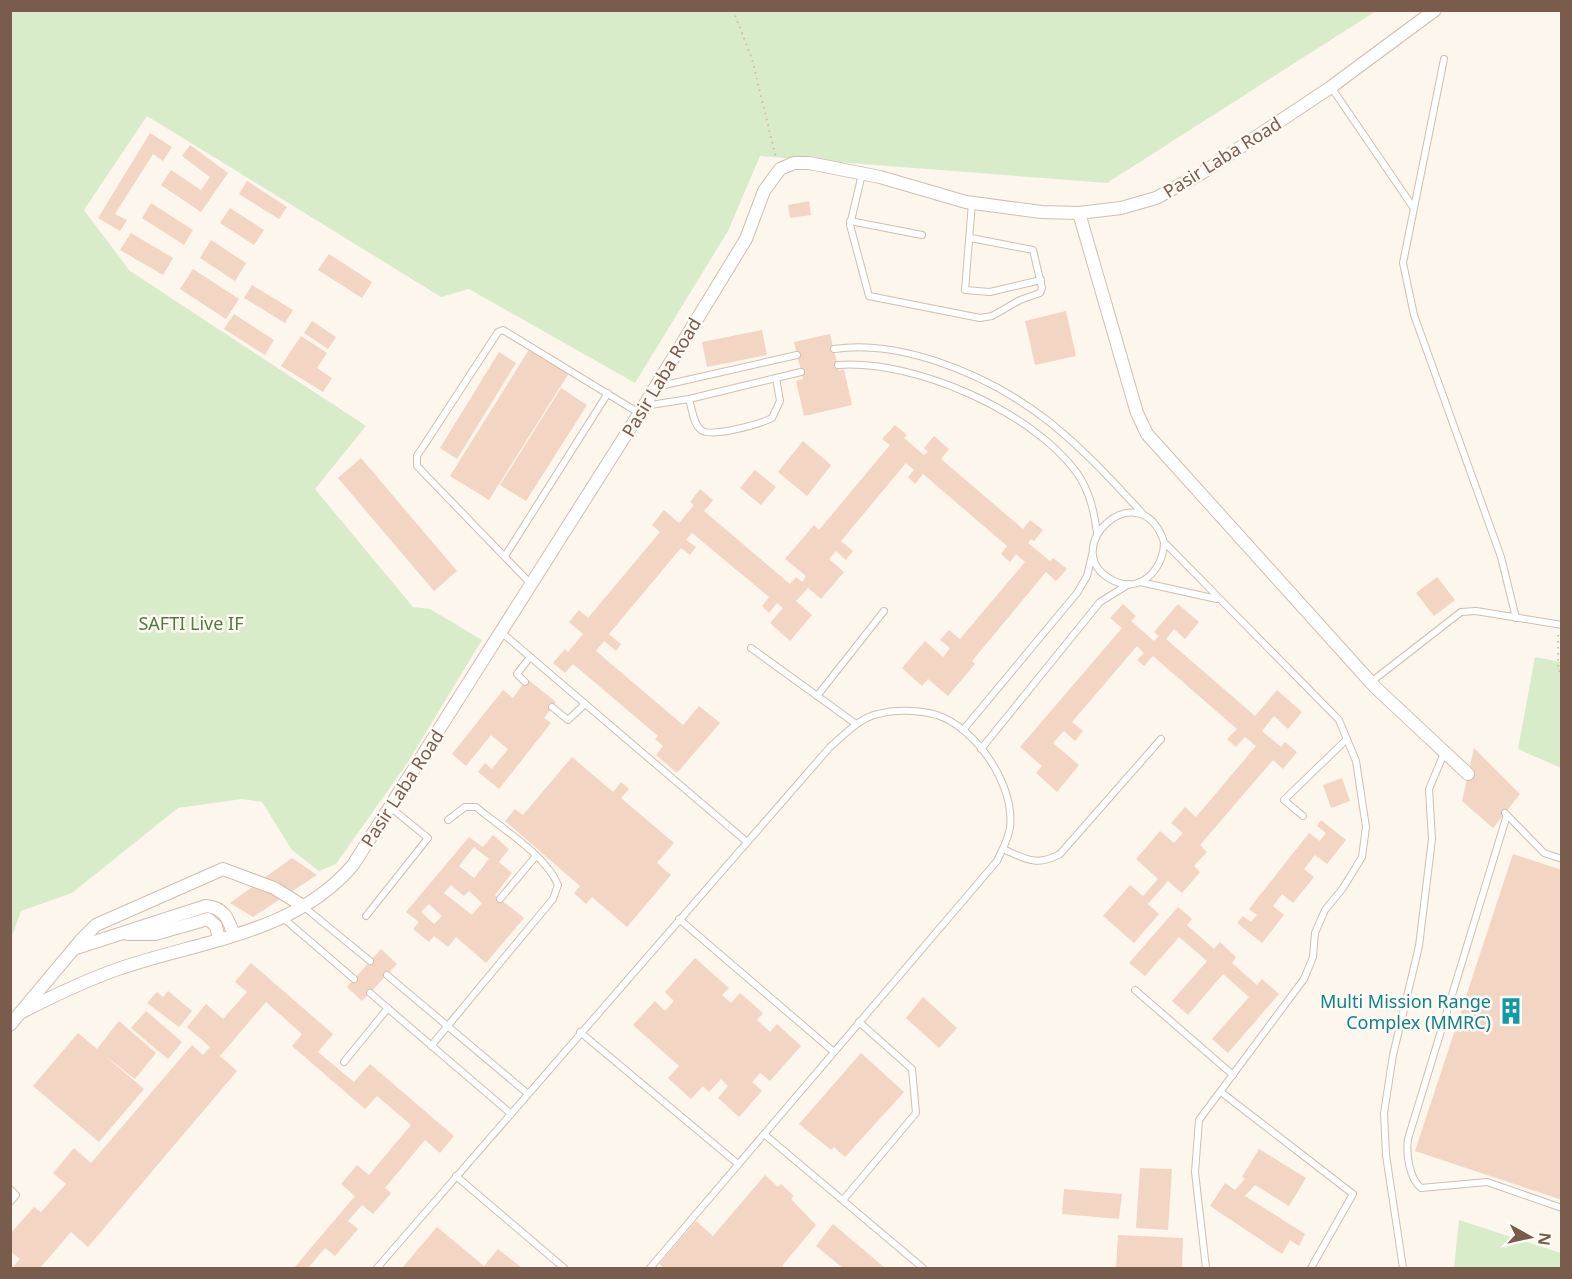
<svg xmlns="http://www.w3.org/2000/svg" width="1572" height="1279" font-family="'Noto Sans',sans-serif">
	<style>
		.green { fill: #d8ecc9 }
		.building { fill: #f3d5c3; fill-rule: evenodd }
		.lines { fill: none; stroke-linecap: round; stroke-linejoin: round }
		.service-casing { stroke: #d1beb0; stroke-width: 8 }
		.minor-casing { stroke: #d1beb0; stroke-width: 14 }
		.path { stroke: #d9b8a5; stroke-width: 2; stroke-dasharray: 1.5 4.5; stroke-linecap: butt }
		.service { stroke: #fff; stroke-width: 6 }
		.minor { stroke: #fff; stroke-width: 12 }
		.labels { text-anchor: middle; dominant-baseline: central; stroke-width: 5; stroke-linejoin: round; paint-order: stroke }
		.street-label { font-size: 18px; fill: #7a5c4d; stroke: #fffaf3 }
		.park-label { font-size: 18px; fill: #537a41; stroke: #fffaf3 }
		.culture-label { font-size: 18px; fill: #0d838f; stroke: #fffaf3; text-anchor: end }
	</style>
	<rect width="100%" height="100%" fill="#fdf6ec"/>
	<g class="green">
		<polygon points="11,11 1376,11 1107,183 760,156 728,231 635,383 469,289 441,297 147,116 84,210 130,271 366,426 315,489 413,607 430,609 482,640 408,762 336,864 319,871 292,850 262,802 242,799 178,808 72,893 21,911 11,939"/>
		<polygon points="1535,657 1561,662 1561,768 1518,749"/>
		<polygon points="1459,1220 1561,1253 1561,1268 1454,1268"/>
	</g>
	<g class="building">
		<polygon points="150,133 172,147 163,161 153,154 115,214 127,220 120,231 98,218"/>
		<polygon points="190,145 228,173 201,212 161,185 171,170 201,190 210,177 182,156"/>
		<polygon points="247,181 287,207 279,219 239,194"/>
		<polygon points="809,201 811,215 790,218 788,205"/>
		<polygon points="151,203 193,230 184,245 142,218"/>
		<polygon points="230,208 264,230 254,245 220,223"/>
		<polygon points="131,233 173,258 163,275 120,250"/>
		<polygon points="211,240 246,263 235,281 200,258"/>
		<polygon points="329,254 372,282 362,298 318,270"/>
		<polygon points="193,269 239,299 226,319 180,289"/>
		<polygon points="252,285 293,310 285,323 244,298"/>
		<polygon points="1066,311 1076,356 1035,365 1025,321"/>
		<polygon points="234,314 274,340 265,355 224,329"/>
		<polygon points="312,321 336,337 328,349 304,333"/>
		<polygon points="762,330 767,355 707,367 702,342"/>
		<polygon points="830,334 839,371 844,369 852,405 804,416 796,381 803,379 794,342"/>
		<polygon points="301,336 327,353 317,368 332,378 323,392 281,366"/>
		<polygon points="530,348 569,373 489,500 450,476"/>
		<polygon points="499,352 516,363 457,459 440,448"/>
		<polygon points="561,388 587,405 526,501 500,485"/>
		<polygon points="895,425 907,435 904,438 924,455 928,452 924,448 934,436 949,449 941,459 1023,529 1030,520 1043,530 1034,541 1031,539 1028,543 1050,561 1053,558 1067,569 1056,581 1046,572 972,661 975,664 948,696 928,679 922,686 902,668 925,641 943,657 950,648 940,640 949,630 960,639 1025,562 1016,554 1010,562 1001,554 1007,546 923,474 915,484 908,477 914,470 906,463 841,541 853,551 846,560 836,551 829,559 844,572 821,599 808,588 796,601 812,615 790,641 770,623 783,608 777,603 769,613 762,606 769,597 692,533 686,540 696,547 690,555 681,548 609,634 621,644 616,651 604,641 596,651 683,725 699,706 720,723 677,773 656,755 663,746 655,739 658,736 573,664 565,673 553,663 565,649 568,652 583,634 569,622 579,610 588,618 660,532 652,525 664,510 679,523 694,505 690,502 700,489 713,500 704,511 790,584 796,577 802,582 806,576 785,559 814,525 819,530 890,445 882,439"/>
		<polygon points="803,441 831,465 807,496 778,472"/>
		<polygon points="361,458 457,571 434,591 338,478"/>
		<polygon points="755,470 776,487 761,505 740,488"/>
		<polygon points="1437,577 1455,600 1434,616 1416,593"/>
		<polygon points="1123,604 1136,616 1131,621 1154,641 1159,636 1154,632 1178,604 1199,622 1185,639 1174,629 1166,639 1255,716 1277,690 1302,712 1288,729 1274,716 1262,731 1281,747 1285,742 1297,752 1283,769 1273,760 1200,845 1207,852 1194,866 1200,872 1182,893 1168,881 1148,904 1159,914 1134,943 1103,916 1130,885 1143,896 1158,879 1136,859 1160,831 1174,843 1183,833 1171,823 1185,807 1196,817 1256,746 1245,737 1236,747 1227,739 1237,729 1153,656 1144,666 1137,660 1144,653 1137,646 1072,722 1083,731 1075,741 1064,731 1053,743 1079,765 1057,792 1036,773 1042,766 1020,747 1122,628 1110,618"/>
		<polygon points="527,679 556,702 544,718 551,723 499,789 478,772 485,763 492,769 508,749 491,735 466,766 452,754 503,690 513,698"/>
		<polygon points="1474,748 1520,794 1493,828 1462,801"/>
		<polygon points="572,757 613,792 621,782 629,789 621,798 674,843 657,863 671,875 627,927 592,897 586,904 574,893 580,886 505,821 515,809 523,815"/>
		<polygon points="1342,778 1350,801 1331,808 1323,785"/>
		<polygon points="1321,820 1346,840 1327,864 1315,855 1304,869 1314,877 1293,903 1282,894 1273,906 1284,915 1262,943 1237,923 1243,916 1251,922 1257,915 1249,909 1309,833 1320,841 1326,833 1317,826"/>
		<path d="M493,835l16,14 -10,13 13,11 -17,22 29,23 -38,45 -30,-26 -8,10 -14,-11 -5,6 -16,-13 6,-7 -13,-10 63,-75 14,10zM474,847l15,12 -15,19 -15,-12zM451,885l13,11 5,-5 13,12 -10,12 -28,-22zM429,904l13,12 -8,8 -13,-12z"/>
		<polygon points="1513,854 1562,870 1562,1200 1415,1151"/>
		<polygon points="292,858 317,875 253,917 230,903"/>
		<polygon points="1178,907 1192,919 1187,925 1214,949 1220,942 1236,957 1232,963 1257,985 1262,979 1279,994 1228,1053 1212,1039 1249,997 1223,974 1188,1015 1172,1001 1207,961 1179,937 1145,976 1129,963"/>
		<polygon points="381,949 397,964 362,1001 347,987"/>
		<polygon points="695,958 729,988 722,995 731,1003 740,993 763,1013 757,1020 770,1032 777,1024 801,1046 770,1081 760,1073 752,1082 762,1091 739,1117 718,1098 728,1086 721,1079 709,1092 703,1086 691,1099 668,1078 679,1066 633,1025 655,1001 665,1011 674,1001 665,992"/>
		<polygon points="251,963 333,1034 318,1052 354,1082 370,1064 454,1136 440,1153 425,1140 385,1188 391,1193 373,1214 362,1205 348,1221 358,1229 335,1256 325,1248 308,1268 294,1268 355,1196 341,1184 357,1165 369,1175 411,1125 377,1096 365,1109 292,1046 302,1034 266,1002 220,1056 237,1071 88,1247 71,1232 40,1268 12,1268 20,1259 10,1251 10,1234 34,1207 41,1212 66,1184 53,1173 74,1148 91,1163 192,1045 203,1055 210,1047 187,1027 206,1004 223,1019 247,992 235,982"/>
		<polygon points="168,991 192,1011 179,1027 147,1003 157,992 163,997"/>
		<polygon points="923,997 957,1028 939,1048 906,1018"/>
		<polygon points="146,1011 182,1042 168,1059 131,1028"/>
		<polygon points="119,1021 156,1053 135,1079 104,1055 144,1089 99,1142 33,1086 78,1033 97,1049"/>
		<polygon points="861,1053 904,1092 845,1157 834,1147 831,1150 799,1124"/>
		<polygon points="1259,1149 1306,1178 1289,1206 1255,1185 1245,1196 1305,1234 1299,1246 1290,1240 1282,1254 1210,1206 1225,1183 1235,1190 1245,1179 1242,1177"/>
		<polygon points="1140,1168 1172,1169 1168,1230 1136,1228"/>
		<polygon points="765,1175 778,1187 781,1184 794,1196 791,1199 816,1225 782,1266 785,1268 664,1268 659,1264 696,1221 713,1236"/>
		<polygon points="1064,1189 1122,1194 1119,1219 1062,1214"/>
		<polygon points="833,1224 885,1268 843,1268 816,1246"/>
		<polygon points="437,1227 484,1266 498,1249 522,1268 402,1268"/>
		<polygon points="1118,1235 1183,1238 1182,1268 1116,1268"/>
	</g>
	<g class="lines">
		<defs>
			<g id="service">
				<polyline points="1444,59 1403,263 1414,315 1501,557 1516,618"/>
				<polyline points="1331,87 1413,207"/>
				<polyline points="862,174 850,225 869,296 980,318 992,316 1020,300 1040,293 1042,288 1033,250 971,238"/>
				<polyline points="972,203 965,290 990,292 1041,280"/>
				<polyline points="850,221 922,235"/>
				<path d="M834,349c34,-5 66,1 99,11 95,31 144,82 210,154"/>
				<path d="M838,365c75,-6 194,46 239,108 13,19 17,38 20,60"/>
				<polyline points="656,387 797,355"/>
				<path d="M689,399c3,9 4,25 12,31 10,8 59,-6 71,-12l8,-17 -4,-23"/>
				<polyline points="644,406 689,399 801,372"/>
				<path d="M1164,542c0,27 -24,53 -52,38 -57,-31 28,-110 52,-38l175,178 17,41 10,66 -4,30 -19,31 -18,22 -10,23 -2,24 -9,22 -105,141 -4,52 11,96"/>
				<polyline points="505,556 608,393"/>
				<polyline points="1140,582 1217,599"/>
				<polyline points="531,584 417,466 417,456 498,332 503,330 639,413"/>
				<polyline points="501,632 747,842"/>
				<polyline points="751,648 856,724"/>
				<polyline points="525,682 517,674 530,657"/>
				<polyline points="1371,682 1461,612 1476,611 1562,625"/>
				<polyline points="817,696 884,611"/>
				<polyline points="552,707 568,720 585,704"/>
				<polyline points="963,730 1077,593 1087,576 1092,555"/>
				<polyline points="981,749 1100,602 1129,584"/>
				<polyline points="1505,813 1544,853 1562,859"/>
				<path d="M1507,815l-99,324c-2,15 1,39 13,49l66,-6 75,26"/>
				<polyline points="1303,816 1284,800 1347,739"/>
				<path d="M1003,849c23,10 33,18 57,5l101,-115"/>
				<polyline points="500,899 536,856"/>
				<polyline points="303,906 370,961"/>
				<polyline points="366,916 428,838 390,807"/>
				<polyline points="282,917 354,979"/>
				<polyline points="679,919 834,1052"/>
				<polyline points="387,975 527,1093"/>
				<polyline points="1135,990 1233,1075"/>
				<polyline points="370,993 510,1113"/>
				<polyline points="580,1032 738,1164"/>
				<path d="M431,1046l122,-147 5,-14c-12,-30 -57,-57 -82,-78h-11l-17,13"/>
				<polyline points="344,1062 388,1008"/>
				<polyline points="1221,1092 1353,1194 1311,1268"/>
				<polyline points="764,1134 923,1268"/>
				<polyline points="456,1176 564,1268"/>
				<polyline points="10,1189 16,1195 10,1202"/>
				<polyline points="843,1200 916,1113 912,1069 859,1022"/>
				<path d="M377,1268l453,-521c14,-12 29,-29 48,-33 18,-5 41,-4 59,1 39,13 78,70 73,112 -1,11 -8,23 -13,34l-347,407"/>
				<polyline points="1403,1268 1386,1155 1384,1113 1393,1055 1419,946 1432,839 1429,789 1445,751"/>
			</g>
			<g id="minor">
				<polyline points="1079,213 1137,413 1147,434 1375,687 1468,774"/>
				<polyline points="128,934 155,934 208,919 216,926 219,939"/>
				<path d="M76,948l130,-42c19,2 22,13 28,29"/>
				<path d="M22,1012c31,-16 62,-31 96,-43 80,-28 177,-35 235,-104l286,-451 107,-175 18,-48 16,-22 14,-6h15l71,14 86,25 75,10 38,1 42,-5 35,-10 46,-25 129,-86 104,-77"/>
				<polyline points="10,1025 81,940 96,925 223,869 274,888 303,906"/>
			</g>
		</defs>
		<use href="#service" class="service-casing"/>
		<use href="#minor" class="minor-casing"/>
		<g class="path">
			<polyline points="733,10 752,59 776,158"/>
			<polyline points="1558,635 1558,670 1562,673"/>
		</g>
		<use href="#service" class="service"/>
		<use href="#minor" class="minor"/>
	</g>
	<defs>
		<symbol id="building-bare" viewBox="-9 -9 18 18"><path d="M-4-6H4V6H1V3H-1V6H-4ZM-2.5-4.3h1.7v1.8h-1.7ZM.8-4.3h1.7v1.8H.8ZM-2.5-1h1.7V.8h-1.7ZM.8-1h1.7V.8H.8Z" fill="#0f9aa8" stroke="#fffaf3" stroke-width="2.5" paint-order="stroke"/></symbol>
	</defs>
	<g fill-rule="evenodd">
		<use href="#building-bare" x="1492" y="992" width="38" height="38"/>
	</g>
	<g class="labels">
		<g class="street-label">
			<text transform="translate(1222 157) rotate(-32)">Pasir Laba Road</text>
			<text transform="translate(661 377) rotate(-59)">Pasir Laba Road</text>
			<text transform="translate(402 788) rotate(-57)">Pasir Laba Road</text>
		</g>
		<g class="park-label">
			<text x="191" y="623">SAFTI Live IF</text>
		</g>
		<g class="culture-label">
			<text x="1491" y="1001">Multi Mission Range<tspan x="1491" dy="21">Complex (MMRC)</tspan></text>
		</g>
	</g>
	<rect width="1572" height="1279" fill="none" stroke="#7a5c4d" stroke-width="24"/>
	<g transform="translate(1530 1237) rotate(98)" stroke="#fffaf3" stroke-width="4.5" paint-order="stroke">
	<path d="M0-4.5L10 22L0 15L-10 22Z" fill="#7a5c4d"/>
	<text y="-9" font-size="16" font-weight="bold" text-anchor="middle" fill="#7a5c4d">N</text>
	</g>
</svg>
